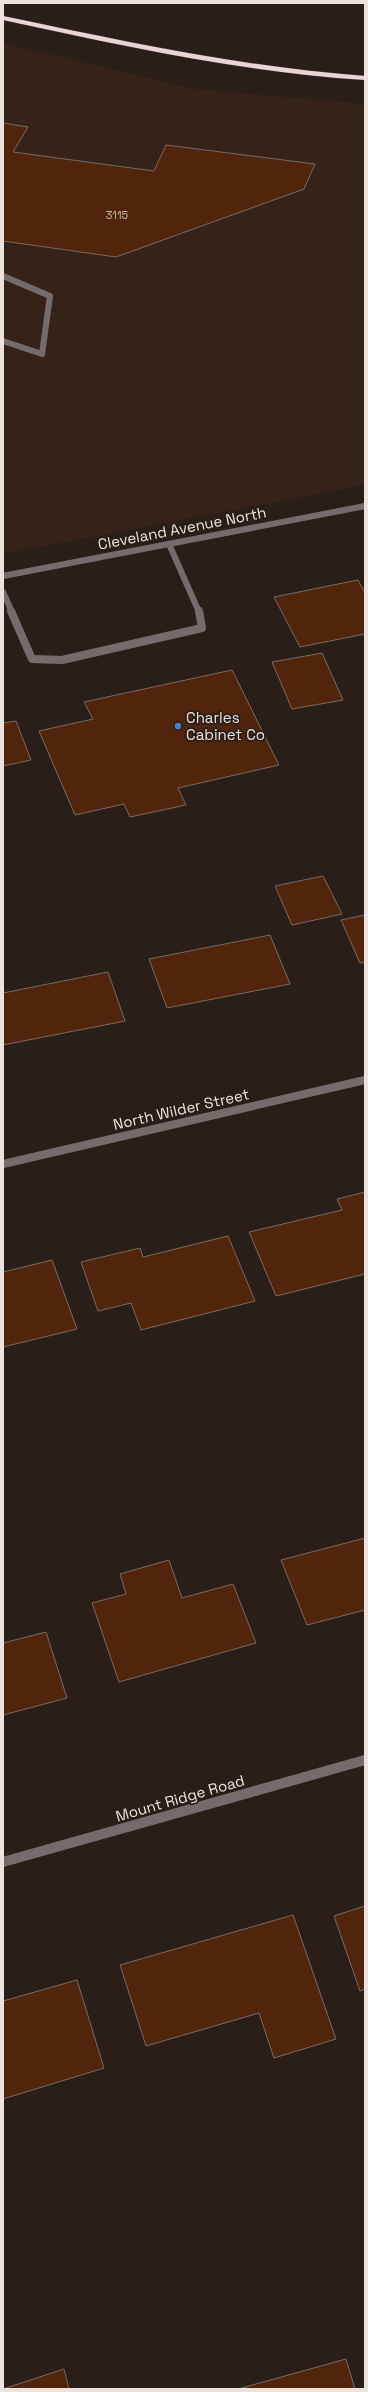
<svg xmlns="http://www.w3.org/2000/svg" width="368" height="2392" font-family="'Space Grotesk',sans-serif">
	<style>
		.built { fill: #35231a }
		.building { fill: #51250b; stroke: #796a62 }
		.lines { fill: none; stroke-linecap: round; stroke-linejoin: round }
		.service-far1-casing { stroke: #453a34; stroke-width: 6 }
		.service-casing { stroke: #453a34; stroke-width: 8 }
		.minor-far1-casing { stroke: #453a34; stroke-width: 8 }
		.minor-casing { stroke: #453a34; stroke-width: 10 }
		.tertiary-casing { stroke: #453a34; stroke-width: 6 }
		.motorway-casing { stroke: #453a34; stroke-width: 1 }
		.service-far1 { stroke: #736b6c; stroke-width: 6 }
		.service { stroke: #736b6c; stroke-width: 8 }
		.minor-far1 { stroke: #736b6c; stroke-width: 8 }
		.minor { stroke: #736b6c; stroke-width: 10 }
		.tertiary { stroke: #736b6c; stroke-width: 6 }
		.motorway { fill: #e9d4d7; fill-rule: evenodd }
		.shop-dot { fill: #3f7fe0; stroke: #2a1e18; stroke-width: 1.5 }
		.labels { text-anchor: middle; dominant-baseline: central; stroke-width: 3.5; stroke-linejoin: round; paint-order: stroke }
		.far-number-label { font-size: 11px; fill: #c5b4aa }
		.street-label { font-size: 15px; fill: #ece3df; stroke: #2a1e18 }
		.poi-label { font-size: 15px; fill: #ece3df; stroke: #2a1e18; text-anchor: start }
	</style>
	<rect width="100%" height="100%" fill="#2a1e18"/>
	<polygon class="built" points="3,43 195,89 365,104 365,485 3,554"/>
	<g class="building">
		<polygon points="3,123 28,127 13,152 154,171 166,145 315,164 304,189 116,257 3,241"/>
		<polygon points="358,580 365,593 365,634 300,647 274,597"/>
		<polygon points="322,653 343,700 292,709 272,662"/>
		<polygon points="232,670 279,765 178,788 186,805 130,817 124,804 75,815 39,731 93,719 84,702"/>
		<polygon points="16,721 31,760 3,766 3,723"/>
		<polygon points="323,876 342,914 292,925 275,886"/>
		<polygon points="365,915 365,962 360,963 341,920"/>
		<polygon points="270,935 290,984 167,1008 149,959"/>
		<polygon points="108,972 125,1021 3,1045 3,993"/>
		<polygon points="365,1192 365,1274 276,1296 249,1232 342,1210 337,1199"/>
		<polygon points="228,1236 255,1301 141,1330 131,1303 98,1311 81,1262 140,1248 143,1257"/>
		<polygon points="52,1260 77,1329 3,1347 3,1272"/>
		<polygon points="365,1538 365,1610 307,1625 281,1560"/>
		<polygon points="169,1560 182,1598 233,1584 256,1643 119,1682 92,1603 126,1594 120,1574"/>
		<polygon points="46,1632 67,1698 3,1715 3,1643"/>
		<polygon points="365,1906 365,1989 360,1991 334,1916"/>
		<polygon points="293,1915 336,2039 274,2058 259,2013 146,2046 120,1965"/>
		<polygon points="77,1980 104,2068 3,2099 3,2001"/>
		<polygon points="346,2359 355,2389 238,2389"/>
		<polygon points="64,2369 69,2389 3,2389"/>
	</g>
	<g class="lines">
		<defs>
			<g id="service-far1">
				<polyline points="3,276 50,296 42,354 3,341"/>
				<polyline points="169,544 199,612"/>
				<polyline points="3,592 12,612"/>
			</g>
			<polyline id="service" points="11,611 32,659 62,660 202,628 199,611"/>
			<polyline id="minor-far1" points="3,1164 365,1080"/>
			<polyline id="minor" points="3,1862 365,1760"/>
			<polyline id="tertiary" points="3,576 365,506"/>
			<path id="motorway" d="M3,16c120,25 239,51 362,60v4c-123,-8 -242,-34 -362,-60z"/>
		</defs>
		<use href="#service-far1" class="service-far1-casing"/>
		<use href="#service" class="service-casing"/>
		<use href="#minor-far1" class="minor-far1-casing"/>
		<use href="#minor" class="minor-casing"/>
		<use href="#tertiary" class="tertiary-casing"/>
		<use href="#motorway" class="motorway-casing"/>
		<use href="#service-far1" class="service-far1"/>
		<use href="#service" class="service"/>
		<use href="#minor-far1" class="minor-far1"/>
		<use href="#minor" class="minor"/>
		<use href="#tertiary" class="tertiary"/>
		<use href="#motorway" class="motorway"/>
	</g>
	<circle class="shop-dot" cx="178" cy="726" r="4"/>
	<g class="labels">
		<g class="far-number-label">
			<text x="117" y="215">3115</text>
		</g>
		<g class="street-label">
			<text transform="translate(182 528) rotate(-11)">Cleveland Avenue North</text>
			<text transform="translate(181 1109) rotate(-13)">North Wilder Street</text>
			<text transform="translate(180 1798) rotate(-16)">Mount Ridge Road</text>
		</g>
		<g class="poi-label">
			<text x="186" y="717">Charles<tspan x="186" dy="17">Cabinet Co</tspan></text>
		</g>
	</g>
	<rect width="368" height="2392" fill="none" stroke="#ece3df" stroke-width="8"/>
</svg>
